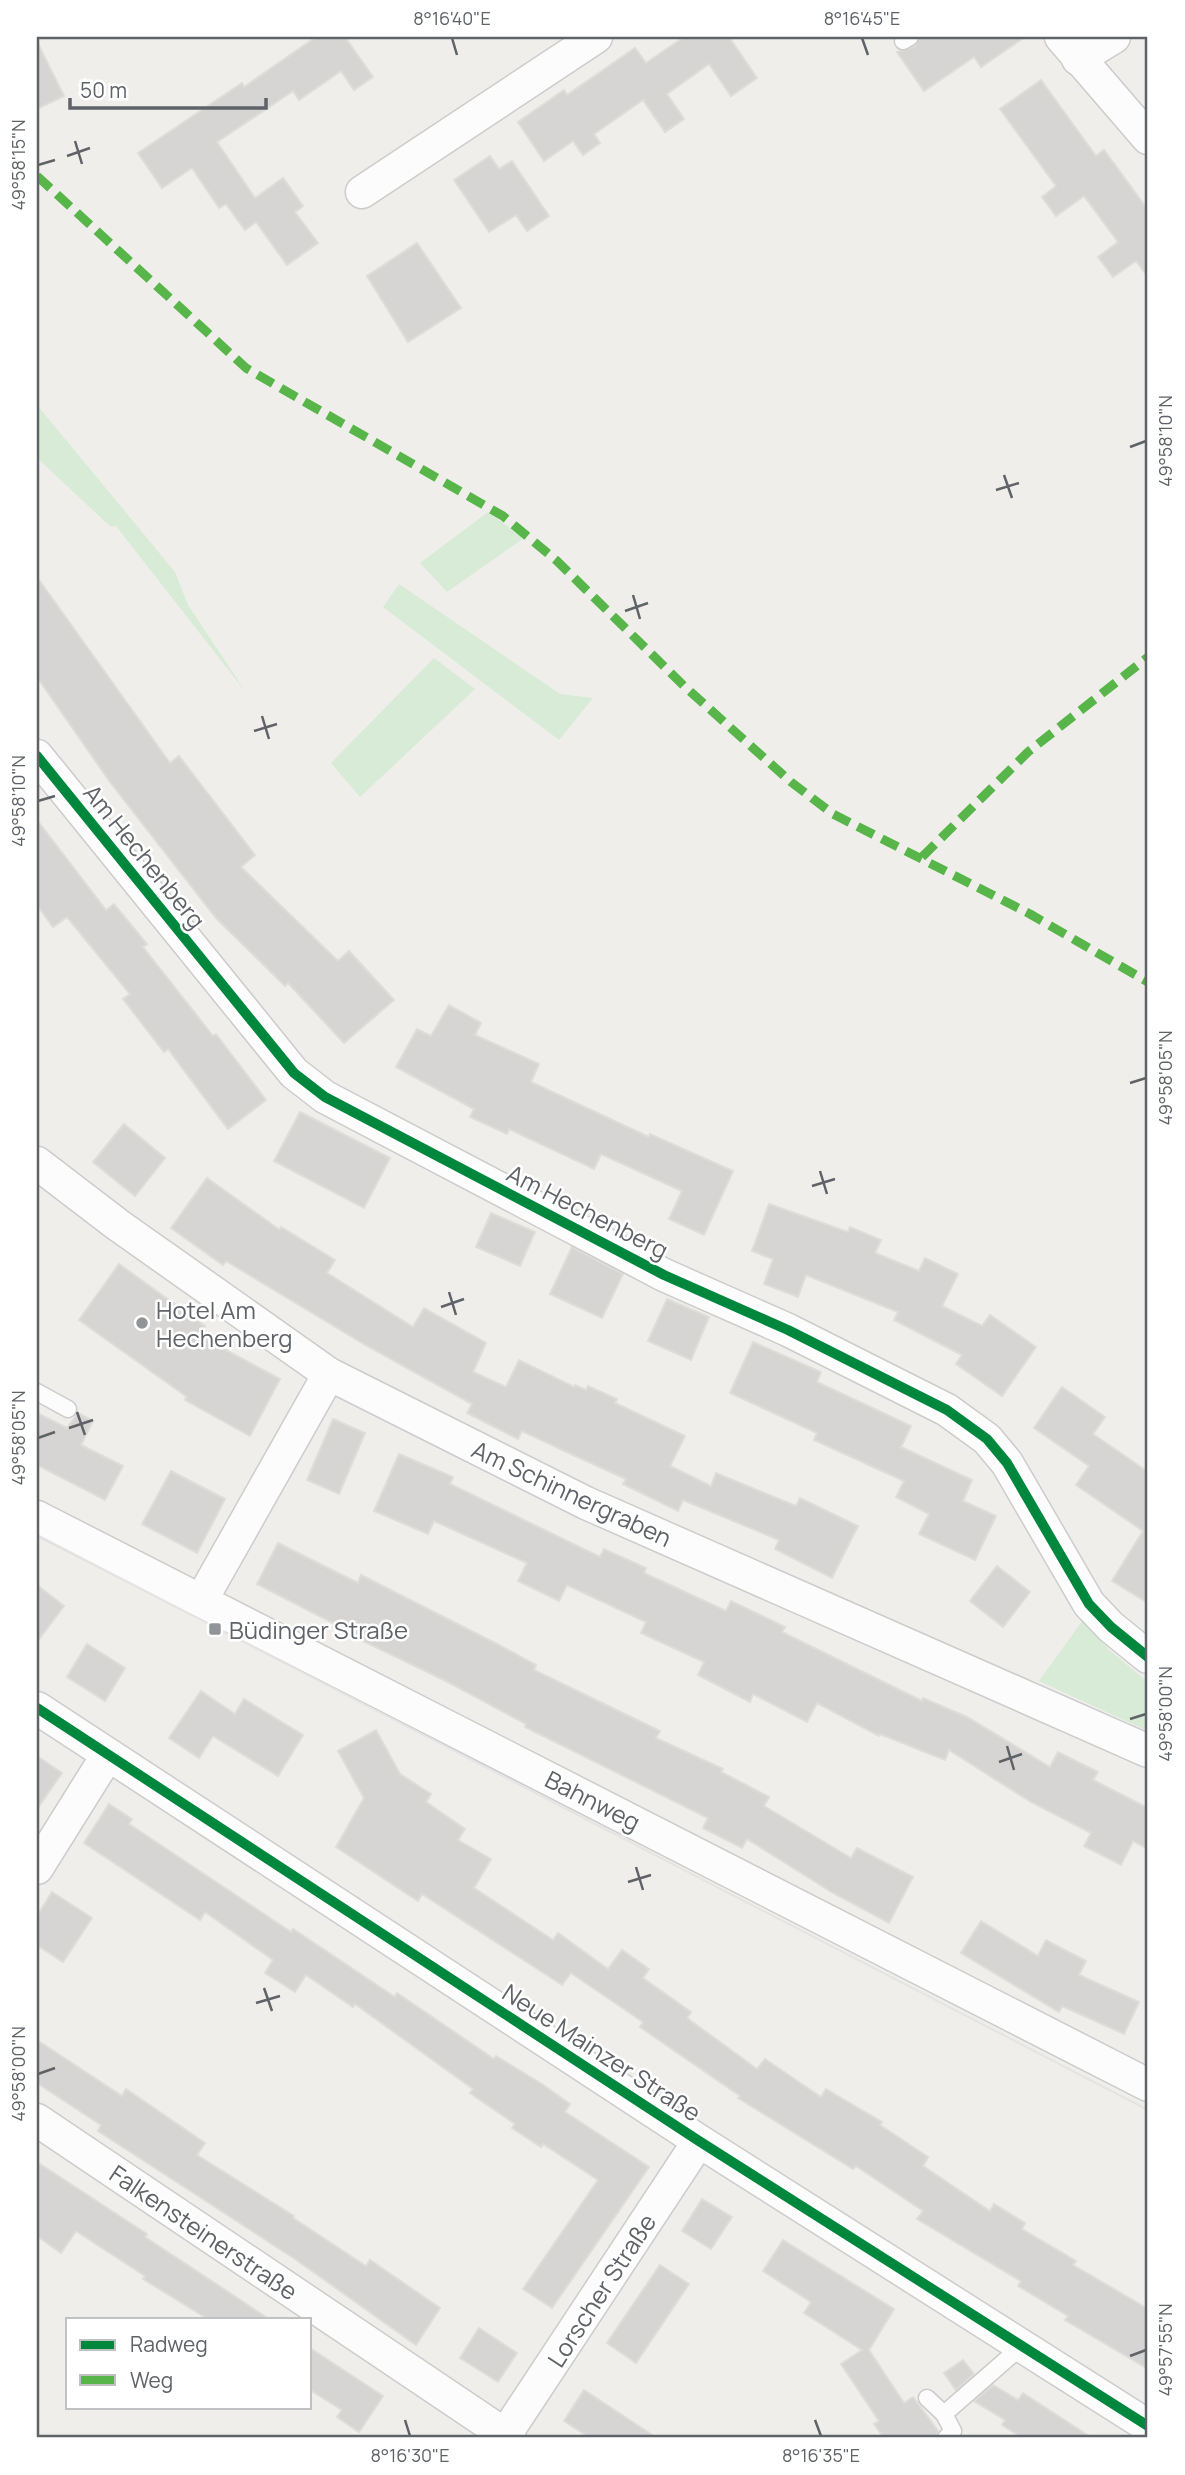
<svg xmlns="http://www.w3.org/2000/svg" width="1185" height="2475" font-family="Manrope,sans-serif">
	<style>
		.green { fill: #d8ebd6 }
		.building { fill: #d6d5d3; stroke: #deddd9; stroke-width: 2 }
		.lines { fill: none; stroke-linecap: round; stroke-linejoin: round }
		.lane-casing { stroke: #cbcccc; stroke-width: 19 }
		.street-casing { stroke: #cbcccc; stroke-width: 35 }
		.lane { stroke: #fdfcfc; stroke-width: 16 }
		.street { stroke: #fdfcfc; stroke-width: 32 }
		.tram { stroke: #e4e4e4; stroke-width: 2 }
		.quiet { stroke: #58b549; stroke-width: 9; stroke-dasharray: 18 9; stroke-linecap: butt }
		.cycleway-casing { stroke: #fff; stroke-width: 15 }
		.cycleway { stroke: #00873e; stroke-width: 10 }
		.ticks { fill: none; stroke: #5f6368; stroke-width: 2.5 }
		.poi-dot { fill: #919496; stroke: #fff; stroke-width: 2.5 }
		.labels { text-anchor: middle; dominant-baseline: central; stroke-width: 5; stroke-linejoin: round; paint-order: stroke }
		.street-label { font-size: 24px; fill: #5f6368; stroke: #fff }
		.poi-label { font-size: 24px; fill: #5f6368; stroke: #fff; text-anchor: start }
		.neatline { fill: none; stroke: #5f6368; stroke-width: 2.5 }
		.ticks-label { font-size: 18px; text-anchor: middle; fill: #5f6368 }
	</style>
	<rect width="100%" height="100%" fill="#efeeea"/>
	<g class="green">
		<polygon points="37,405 175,572 188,605 245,691 116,526 111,527 37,458"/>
		<polygon points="488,512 524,538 447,592 420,563"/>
		<polygon points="399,584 560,694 593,698 559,740 383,607"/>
		<polygon points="434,658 475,689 360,797 331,763"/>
		<polygon points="1083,1620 1109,1650 1148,1682 1148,1731 1039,1681"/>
	</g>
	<g class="building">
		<polygon points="316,37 345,37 373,77 354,90 341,71 299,100 293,91 217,142 255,198 283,178 303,206 295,212 318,243 287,265 256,222 245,230 226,204 219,208 192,168 162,188 138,153 242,83 244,87"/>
		<polygon points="684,37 729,37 757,78 731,96 709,64 667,94 684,119 665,132 643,100 594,134 600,143 583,155 573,141 544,161 518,122 564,90 567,95 635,48 646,63"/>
		<polygon points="920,37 1025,37 981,67 974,57 924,91 897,52 915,46"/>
		<polygon points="37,42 64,96 37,109"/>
		<polygon points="1041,80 1096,156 1104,150 1148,210 1148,277 1136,261 1113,277 1098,257 1118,242 1084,196 1056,216 1042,197 1056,186 1000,109"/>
		<polygon points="490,156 499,169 512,161 549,216 527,231 516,215 489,232 454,180"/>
		<polygon points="417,243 461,308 408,342 367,276"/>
		<polygon points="37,577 170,763 179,756 255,855 241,867 338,961 349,951 394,1000 344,1043 288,983 285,986 216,918 110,782 37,677"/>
		<polygon points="37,820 106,910 114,904 147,944 143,947 213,1036 216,1034 266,1100 228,1129 168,1049 164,1052 123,999 130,994 67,917 53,927 37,905"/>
		<polygon points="449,1005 481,1023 475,1035 539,1064 531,1082 649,1137 650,1134 733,1171 704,1235 669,1219 682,1191 601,1154 594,1169 509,1129 507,1134 470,1117 474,1109 396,1067 417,1029 431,1036"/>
		<polygon points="300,1112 390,1158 364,1208 274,1161"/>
		<polygon points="124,1124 165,1158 135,1196 93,1162"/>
		<polygon points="207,1178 280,1230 281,1227 335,1260 327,1273 413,1327 424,1308 486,1343 473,1372 506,1387 519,1360 574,1387 575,1385 586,1390 588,1386 617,1399 615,1403 685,1436 670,1466 711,1486 716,1473 796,1506 800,1498 858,1526 832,1578 775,1549 779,1540 683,1500 678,1511 623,1484 626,1479 571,1454 522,1431 518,1439 467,1413 472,1404 367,1346 226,1261 223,1265 171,1228"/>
		<polygon points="769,1204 848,1232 850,1227 881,1240 875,1253 919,1271 925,1258 958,1274 942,1306 982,1326 990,1315 1036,1347 1002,1396 956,1364 962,1355 894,1320 898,1312 806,1275 798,1297 764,1284 773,1259 752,1251"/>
		<polygon points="491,1213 535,1232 520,1266 476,1247"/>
		<polygon points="572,1247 623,1274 602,1318 550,1294"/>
		<polygon points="119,1264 205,1326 198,1335 280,1379 250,1436 185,1400 187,1397 79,1320"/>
		<polygon points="667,1299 709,1317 691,1360 648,1341"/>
		<polygon points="753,1342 821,1372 817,1382 911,1426 901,1447 972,1480 963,1501 996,1516 975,1560 919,1534 929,1514 896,1497 904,1481 814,1440 817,1433 730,1393"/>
		<polygon points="1062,1387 1105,1417 1093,1434 1148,1472 1148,1603 1112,1581 1143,1531 1076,1485 1089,1466 1034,1428"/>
		<polygon points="37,1413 67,1428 78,1413 93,1421 81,1445 123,1466 105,1500 37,1465"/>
		<polygon points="333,1419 365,1433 339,1494 307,1480"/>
		<polygon points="399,1454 453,1477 450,1484 600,1557 604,1549 646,1568 644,1573 726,1611 731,1601 785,1627 782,1632 922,1701 923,1698 967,1717 1050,1767 1058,1752 1098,1772 1093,1780 1148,1808 1148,1849 1133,1841 1121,1865 1084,1846 1091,1833 1031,1802 949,1750 945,1760 880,1734 879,1736 817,1703 807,1722 753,1694 750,1702 698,1675 704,1662 641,1633 646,1622 567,1585 559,1601 518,1581 527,1563 434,1521 428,1534 374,1511"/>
		<polygon points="171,1471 225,1499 197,1553 142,1524"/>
		<polygon points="278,1543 358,1583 361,1575 497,1644 536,1665 534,1670 660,1731 656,1738 723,1769 721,1772 769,1797 764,1806 851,1858 857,1848 913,1877 889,1923 833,1893 747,1839 742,1848 703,1828 708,1818 525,1727 526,1724 446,1681 336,1628 337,1625 257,1584"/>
		<polygon points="997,1566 1030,1592 1003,1627 970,1601"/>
		<polygon points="37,1585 64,1606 37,1642"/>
		<polygon points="87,1644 125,1668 105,1701 67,1677"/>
		<polygon points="201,1691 235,1714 244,1699 303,1735 278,1776 213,1736 199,1758 169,1738"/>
		<polygon points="376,1730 400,1774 431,1794 426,1802 465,1829 458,1840 491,1859 474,1888 553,1940 558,1933 608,1969 622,1950 649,1969 643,1978 691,2012 687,2018 757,2069 765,2059 821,2097 826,2089 882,2122 880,2125 928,2157 923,2166 990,2211 994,2204 1025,2223 1022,2229 1076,2261 1073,2265 1148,2309 1148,2369 1065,2320 1068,2316 1018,2286 1021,2281 917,2219 923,2211 856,2166 853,2169 738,2098 740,2096 640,2027 643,2022 571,1973 562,1985 422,1894 418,1901 336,1847 364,1798 338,1751"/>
		<polygon points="37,1756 62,1773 37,1809"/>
		<polygon points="109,1804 132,1819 129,1824 291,1932 293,1929 395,1997 397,1993 494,2059 496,2056 542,2084 570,2104 565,2112 649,2167 552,2308 523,2289 598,2180 543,2144 541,2147 512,2128 515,2124 470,2093 473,2089 355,2004 353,2007 306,1975 295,1992 265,1973 273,1960 205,1912 200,1920 84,1843"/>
		<polygon points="52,1892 92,1918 63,1962 37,1945 37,1916"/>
		<polygon points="981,1921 1038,1956 1046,1940 1086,1961 1079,1975 1139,2002 1124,2034 1062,2006 1059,2012 961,1953"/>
		<polygon points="37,2040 122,2096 126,2089 205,2143 197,2155 294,2216 293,2218 366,2266 370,2260 440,2308 416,2345 295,2259 98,2131 101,2125 37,2083"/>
		<polygon points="37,2162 147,2234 145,2237 269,2319 208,2319 143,2279 145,2276 76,2231 61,2253 37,2236"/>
		<polygon points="702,2199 732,2217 711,2249 682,2231"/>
		<polygon points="783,2240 894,2309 869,2350 904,2403 913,2397 938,2431 936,2438 884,2438 874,2424 879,2421 841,2364 862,2350 804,2313 811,2302 763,2271"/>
		<polygon points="660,2265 689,2284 636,2363 607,2343"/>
		<polygon points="479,2328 517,2353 498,2382 460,2358"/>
		<polygon points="310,2348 383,2396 359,2432 337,2417 342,2410 310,2390"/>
		<polygon points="963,2360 974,2374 956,2390 944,2373"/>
		<polygon points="993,2385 1018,2400 1023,2393 1092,2438 1022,2438 1002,2425 1005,2420 974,2401"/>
		<polygon points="584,2390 657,2438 590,2438 564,2421"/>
	</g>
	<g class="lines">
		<defs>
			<g id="lane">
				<polyline points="903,41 910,37"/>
				<polyline points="37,1392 68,1409"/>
				<polyline points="927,2398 944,2414"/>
				<polyline points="946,2438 953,2431 944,2414 1022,2346"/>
			</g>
			<g id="street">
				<polyline points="1061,37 1148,138"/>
				<polyline points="1078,59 1114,37"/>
				<polyline points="362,192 596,37"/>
				<polyline points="37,756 294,1073 325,1097 664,1275 788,1330 947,1410 987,1439 1007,1463 1089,1604 1111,1627 1148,1657"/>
				<polyline points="37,1163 118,1225 329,1374 586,1503 1148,1751"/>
				<polyline points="37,1517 1148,2085"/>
				<polyline points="202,1599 329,1374"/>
				<polyline points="37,1708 699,2141 1148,2426"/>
				<polyline points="37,1868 107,1756"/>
				<polyline points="37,2120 510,2438"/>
				<polyline points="503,2438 699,2141"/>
			</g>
		</defs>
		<use href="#lane" class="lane-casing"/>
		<use href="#street" class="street-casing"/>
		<use href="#lane" class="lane"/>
		<use href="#street" class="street"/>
		<polyline class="tram" points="37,1535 1148,2110"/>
		<g class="quiet">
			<polyline points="37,176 246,368 503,516 557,561 684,686 791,782 833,814 1030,914 1148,982"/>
			<polyline points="922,857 1028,752 1148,657"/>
		</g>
		<defs>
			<g id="cycleway">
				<polyline points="37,756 294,1073 325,1097 664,1275 788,1330 947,1410 987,1439 1007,1463 1089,1604 1111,1627 1148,1657"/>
				<polyline points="37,1708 699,2141 1148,2426"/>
			</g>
		</defs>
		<use href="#cycleway" class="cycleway-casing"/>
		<use href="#cycleway" class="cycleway"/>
	</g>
	<path class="ticks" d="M452,38l5,17M862,38l6,17M75,141l7,23M67,156l23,-8M38,165l17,-5M1130,447l16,-6M1004,475l8,23M996,490l23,-7M633,595l7,24M625,611l23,-8M262,716l7,23M254,731l23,-7M38,801l17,-5M1130,1083l16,-5M820,1171l7,23M812,1186l23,-7M449,1292l7,23M441,1307l23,-8M77,1412l8,23M69,1428l24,-8M38,1438l17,-6M1130,1719l16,-5M1007,1746l7,24M999,1762l23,-8M636,1867l7,23M628,1882l23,-7M264,1988l8,23M256,2003l24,-7M38,2074l17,-6M1130,2356l16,-6M405,2420l5,16M815,2420l6,16"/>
	<g class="poi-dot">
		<circle cx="142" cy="1323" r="7"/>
		<rect x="208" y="1622" width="14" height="14" rx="3.5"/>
	</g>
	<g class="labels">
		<g class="street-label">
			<text transform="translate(145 856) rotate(51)">Am Hechenberg</text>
			<text transform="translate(588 1211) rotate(27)">Am Hechenberg</text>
			<text transform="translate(572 1493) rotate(25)">Am Schinnergraben</text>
			<text transform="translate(593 1800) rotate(27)">Bahnweg</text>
			<text transform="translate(602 2052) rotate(33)">Neue Mainzer Straße</text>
			<text transform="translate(204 2232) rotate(34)">Falkensteinerstraße</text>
			<text transform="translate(601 2290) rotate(-57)">Lorscher Straße</text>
		</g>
		<g class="poi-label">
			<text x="156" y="1309">Hotel Am<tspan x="156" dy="28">Hechenberg</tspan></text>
			<text x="229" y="1629">Büdinger Straße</text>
		</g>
	</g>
	<rect width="1185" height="2475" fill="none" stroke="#ffffff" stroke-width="77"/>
	<rect x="66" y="2318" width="245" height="91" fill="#ffffff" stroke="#bfc1c3" stroke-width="2"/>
	<rect x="80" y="2340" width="35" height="10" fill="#00873e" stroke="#bfc1c3" stroke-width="2"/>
	<text x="130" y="2352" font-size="21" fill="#5f6368">Radweg</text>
	<rect x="80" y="2375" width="35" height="10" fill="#58b549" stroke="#bfc1c3" stroke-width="2"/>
	<text x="130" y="2388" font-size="21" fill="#5f6368">Weg</text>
	<path d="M70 98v10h196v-10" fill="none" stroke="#5f6368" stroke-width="3.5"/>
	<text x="80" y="98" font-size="21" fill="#5f6368" stroke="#ffffff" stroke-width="5" paint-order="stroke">50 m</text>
	<rect x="38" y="38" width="1108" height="2398" class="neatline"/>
	<g class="ticks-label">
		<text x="452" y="25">8°16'40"E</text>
		<text x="862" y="25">8°16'45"E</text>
		<text transform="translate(19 165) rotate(-90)" y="6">49°58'15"N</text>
		<text transform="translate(1166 441) rotate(-90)" y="6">49°58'10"N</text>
		<text transform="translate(19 801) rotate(-90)" y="6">49°58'10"N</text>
		<text transform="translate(1166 1078) rotate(-90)" y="6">49°58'05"N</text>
		<text transform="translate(19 1438) rotate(-90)" y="6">49°58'05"N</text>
		<text transform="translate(1166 1714) rotate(-90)" y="6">49°58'00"N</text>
		<text transform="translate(19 2074) rotate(-90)" y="6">49°58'00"N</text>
		<text transform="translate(1166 2350) rotate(-90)" y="6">49°57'55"N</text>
		<text x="410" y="2462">8°16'30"E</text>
		<text x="821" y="2462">8°16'35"E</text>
	</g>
</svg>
